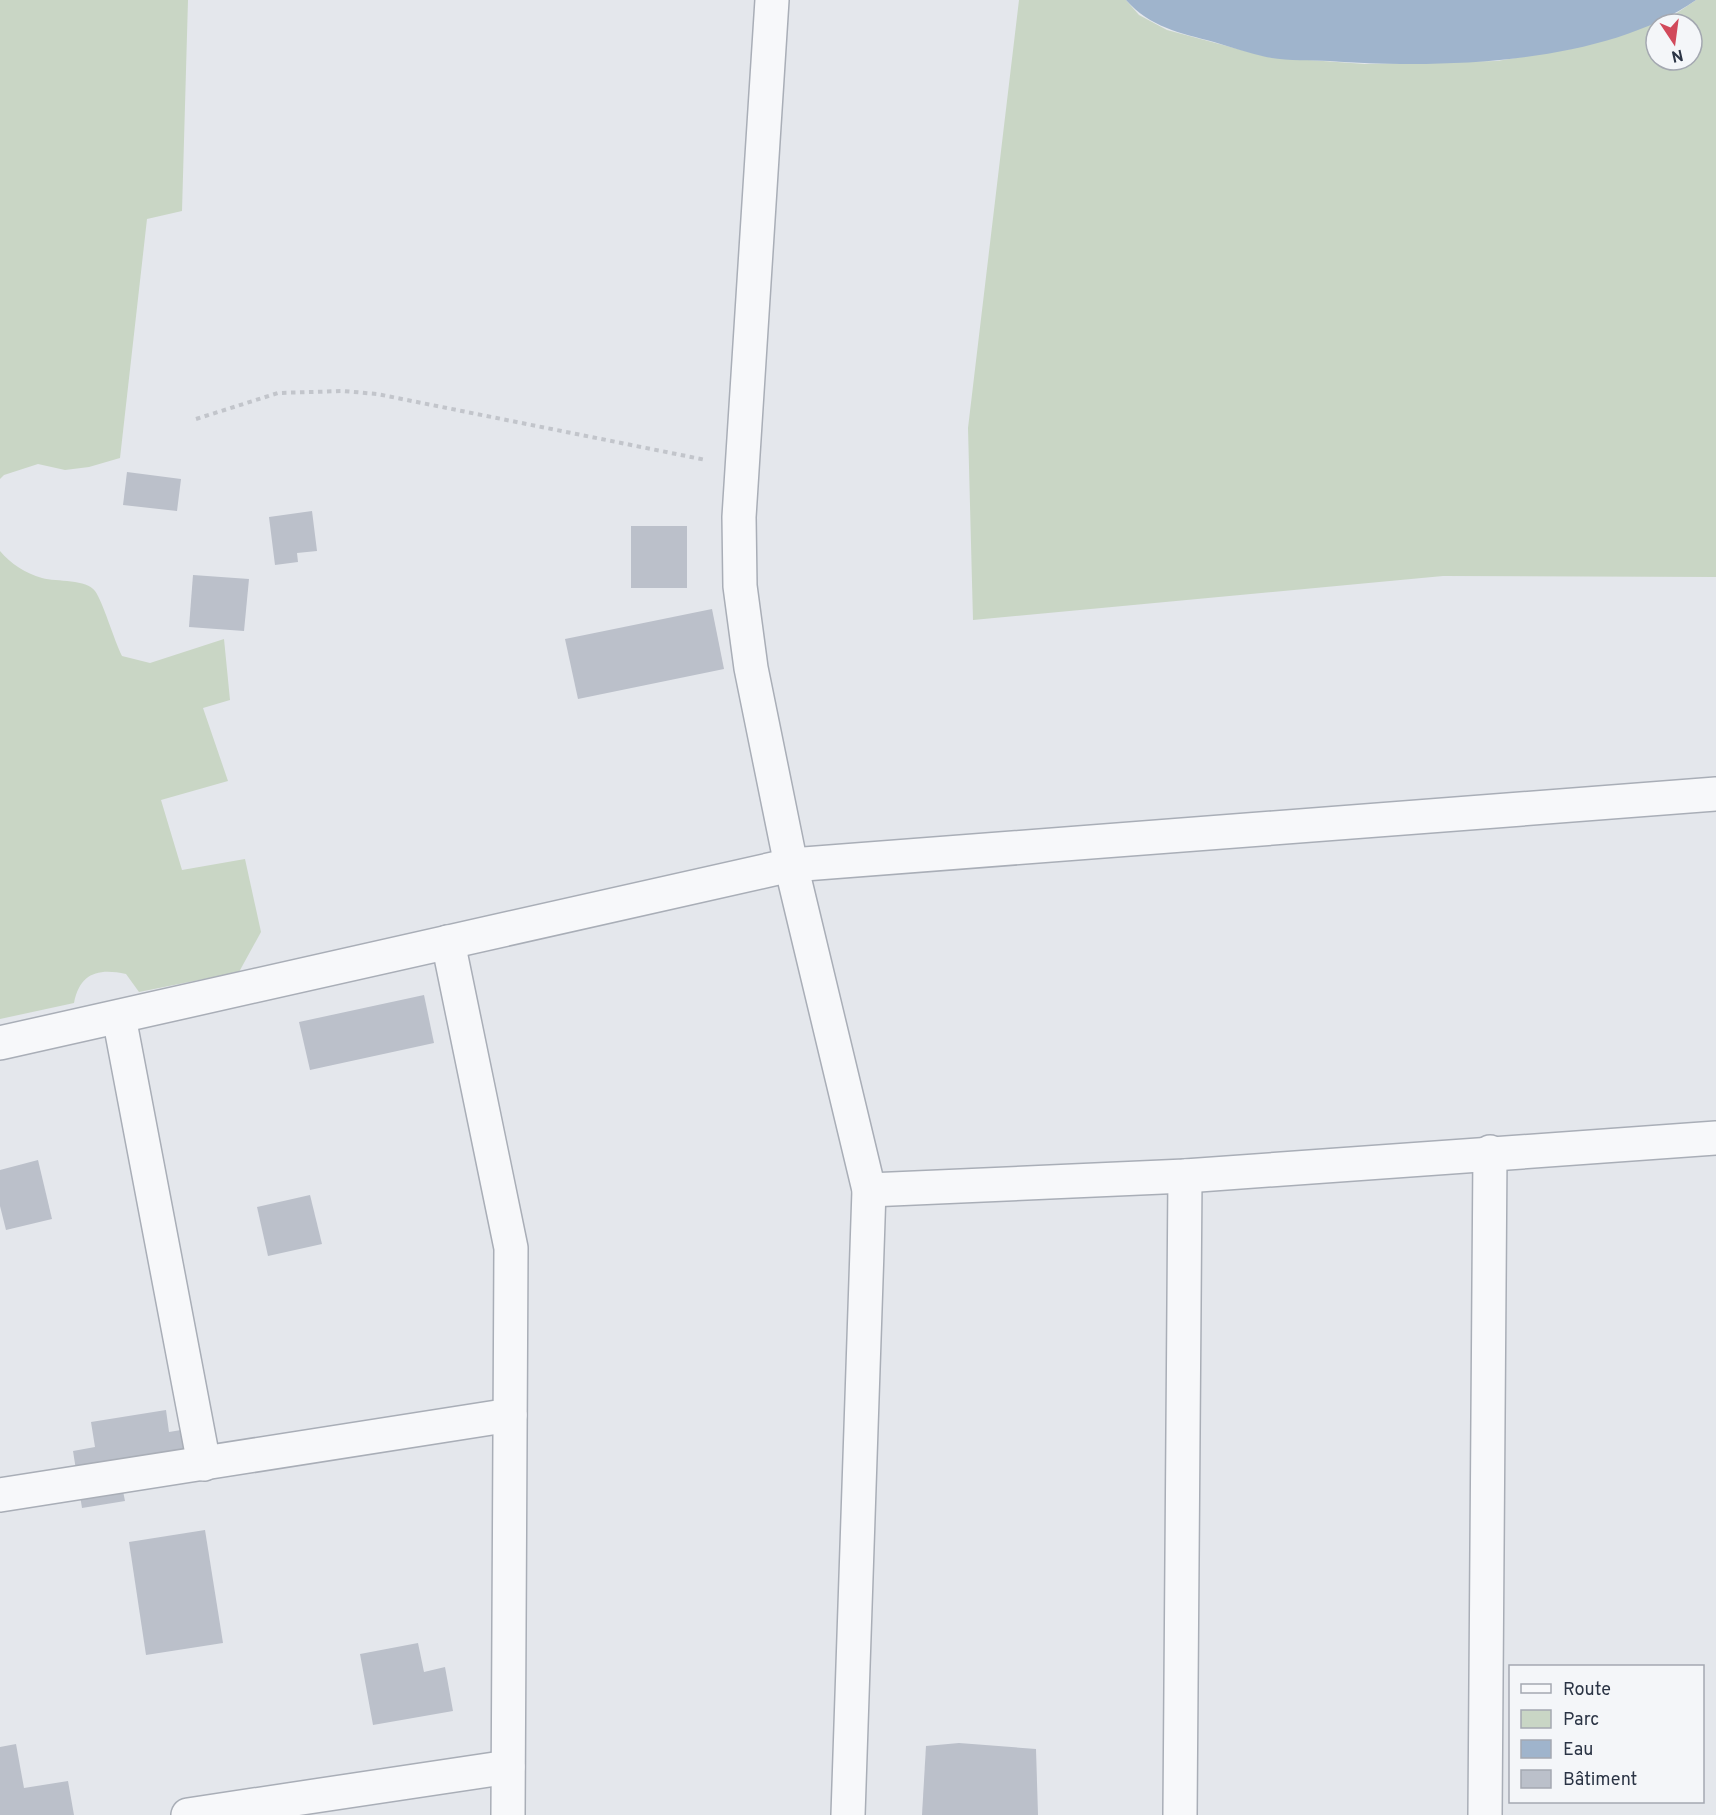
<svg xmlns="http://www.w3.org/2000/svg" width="1716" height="1815" font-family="Overpass,sans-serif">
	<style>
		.green { fill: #c9d6c5; fill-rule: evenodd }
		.water { fill: #9fb4cc }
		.building { fill: #bbc0ca }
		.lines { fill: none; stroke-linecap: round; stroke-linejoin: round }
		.minor-casing { stroke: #a9aeb7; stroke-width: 36 }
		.path { stroke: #c2c5cb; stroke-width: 4; stroke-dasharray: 4.5 4.5; stroke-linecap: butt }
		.minor { stroke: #f7f8fa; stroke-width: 33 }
	</style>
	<rect width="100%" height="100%" fill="#e4e7ec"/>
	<g class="green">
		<polygon points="0,0 188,0 182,211 147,219 120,458 89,467 65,470 38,464 4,475 0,479"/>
		<path d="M1019,0h107l13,15 28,15 101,27 97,7 132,-3 73,-12 57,-16 47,-18 22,-15h20v577l-273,-1 -470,44 -5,-192zM1656,24h36v36h-36z"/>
		<path d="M0,551c11,13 25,22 42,27 15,4 45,1 53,13 8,11 19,49 27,65l28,7 74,-24 6,61 -27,8 25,73 -67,19 21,70 63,-11 16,73 -22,40 -100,20 -13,-18c-28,-6 -46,-1 -52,29l-74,16z"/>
	</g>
	<path class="water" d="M1126,0h570c-93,65 -256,69 -366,61 -21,-1 -43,0 -64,-4 -17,-4 -35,-10 -52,-15 -34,-9 -64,-15 -88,-42z"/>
	<g class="building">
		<polygon points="127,472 181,479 177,511 123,505"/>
		<polygon points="312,511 317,551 297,553 298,562 275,565 269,517"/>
		<rect x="631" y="526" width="56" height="62"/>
		<polygon points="193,575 249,579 244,631 189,627"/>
		<polygon points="712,609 724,669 578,699 565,639"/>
		<polygon points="424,995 434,1043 310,1070 299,1022"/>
		<polygon points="38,1160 52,1219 6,1230 0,1206 0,1170"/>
		<polygon points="310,1195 322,1244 268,1256 257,1207"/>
		<polygon points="166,1410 169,1432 187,1429 193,1468 121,1481 125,1501 82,1508 73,1451 95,1447 91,1422"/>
		<polygon points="205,1530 223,1643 146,1655 129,1542"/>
		<polygon points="418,1643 424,1672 445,1667 453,1711 373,1725 360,1654"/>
		<polygon points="959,1743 1036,1749 1038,1815 922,1815 926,1746"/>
		<polygon points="16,1744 24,1788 68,1781 74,1815 0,1815 0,1747"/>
	</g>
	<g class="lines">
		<defs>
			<g id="minor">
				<polyline points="772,0 739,517 740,586 751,668 791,865 869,1190 848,1815"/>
				<polyline points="448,942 511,1248 508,1815"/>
				<polyline points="119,1017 204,1464"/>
				<polyline points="0,1043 791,865 1716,794"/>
				<polyline points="869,1190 1185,1176 1716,1138"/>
				<polyline points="0,1495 510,1415"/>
				<polyline points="188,1815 508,1767"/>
				<polyline points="1180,1815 1185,1176"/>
				<polyline points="1485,1815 1490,1152"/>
			</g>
		</defs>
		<use href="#minor" class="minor-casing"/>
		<polyline class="path" points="196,419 278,393 343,391 377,394 706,460"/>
		<use href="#minor" class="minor"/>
	</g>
	<rect x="1509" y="1665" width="195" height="138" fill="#f4f6f9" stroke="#a4a8b1" stroke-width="1.5"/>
	<rect x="1521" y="1684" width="30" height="9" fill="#f7f8fa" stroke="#a4a8b1" stroke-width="1.5"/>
	<text x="1563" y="1695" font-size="18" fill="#2b3445">Route</text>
	<rect x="1521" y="1710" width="30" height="18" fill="#c9d6c5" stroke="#a4a8b1" stroke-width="1.5"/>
	<text x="1563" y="1725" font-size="18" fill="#2b3445">Parc</text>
	<rect x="1521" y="1740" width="30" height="18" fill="#9fb4cc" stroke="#a4a8b1" stroke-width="1.5"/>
	<text x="1563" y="1755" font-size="18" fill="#2b3445">Eau</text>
	<rect x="1521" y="1770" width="30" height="18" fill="#bbc0ca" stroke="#a4a8b1" stroke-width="1.5"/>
	<text x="1563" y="1785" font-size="18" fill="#2b3445">Bâtiment</text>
	<g transform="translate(1674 42) rotate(167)"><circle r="28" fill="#f4f6f9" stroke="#a4a8b1" stroke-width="1.5"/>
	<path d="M0-4.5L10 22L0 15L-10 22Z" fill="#d1495b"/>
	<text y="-9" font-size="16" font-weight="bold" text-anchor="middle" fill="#2b3445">N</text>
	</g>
</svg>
